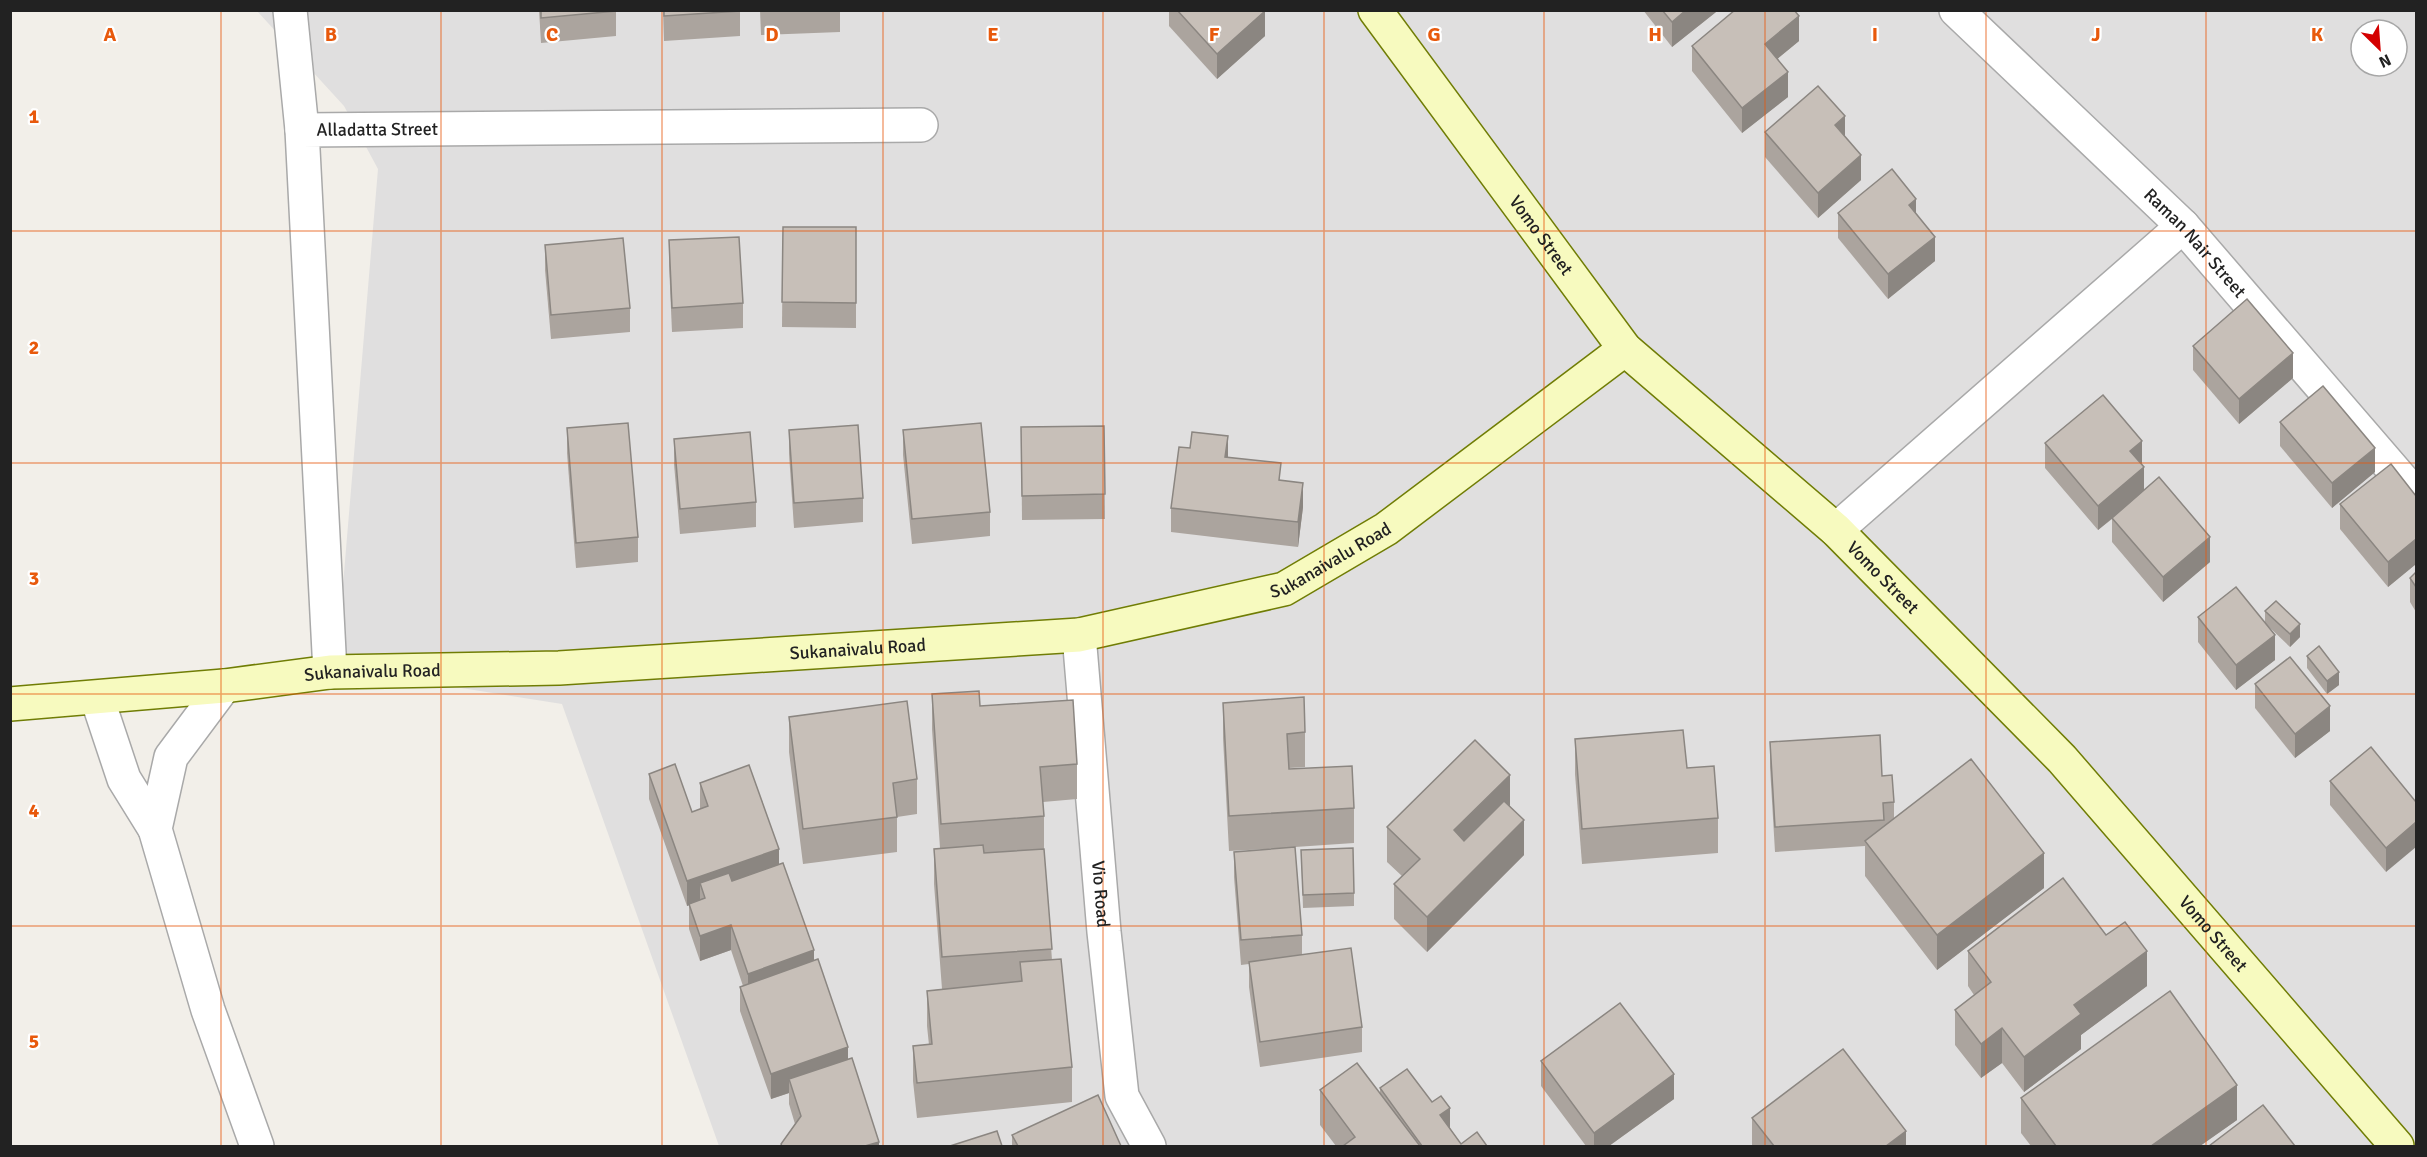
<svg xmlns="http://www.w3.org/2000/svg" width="2427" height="1157" font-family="Signika,sans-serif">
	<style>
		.residential { fill: #e0dfdf; fill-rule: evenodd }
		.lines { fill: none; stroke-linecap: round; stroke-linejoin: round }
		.street-casing { stroke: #a9a9a9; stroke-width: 36 }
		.secondary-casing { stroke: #707d05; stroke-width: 36 }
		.street { stroke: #fff; stroke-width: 33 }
		.secondary { stroke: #f7fabf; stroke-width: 33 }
		.wall { fill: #aba49e }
		.shaded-wall { fill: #8b8681 }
		.building { fill: #c7bfb8; stroke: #8b8681; stroke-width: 1.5 }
		.grid { fill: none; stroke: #e8590c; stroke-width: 1.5; stroke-opacity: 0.55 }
		.labels { text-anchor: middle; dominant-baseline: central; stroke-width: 4.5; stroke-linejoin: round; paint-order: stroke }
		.street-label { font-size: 18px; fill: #222; stroke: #fff }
		.grid-label { font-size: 20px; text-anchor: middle; font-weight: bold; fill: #e8590c; stroke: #fff; stroke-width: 4.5; stroke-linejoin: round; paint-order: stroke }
	</style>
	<rect width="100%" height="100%" fill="#f2efe9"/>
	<path class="residential" d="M257,11h2159v1135h-1697l-157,-442 -226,-36 42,-499 -34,-63zM2361,30h36v36h-36z"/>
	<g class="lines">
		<defs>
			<g id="street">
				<polyline points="290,10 302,130"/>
				<path id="s1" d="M1956,10l227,216 233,270"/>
				<polyline points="1836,530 2183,226"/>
				<path id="s2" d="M1079,635l25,297 18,164 27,50"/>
				<path id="s3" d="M330,672l-28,-542 619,-5"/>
				<polyline points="224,686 171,757 155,829 208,1010 257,1146"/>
				<polyline points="97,698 124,779 155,829"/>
			</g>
			<g id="secondary">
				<path id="s4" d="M1375,10l250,339 211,181 226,229 335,387"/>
				<path id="s5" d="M10,704l214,-18 106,-14 229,-4 520,-33 205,-46 102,-60 239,-180"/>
			</g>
		</defs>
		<use href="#street" class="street-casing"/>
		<use href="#secondary" class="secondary-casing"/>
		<use href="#street" class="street"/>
		<use href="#secondary" class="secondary"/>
	</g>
	<g class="wall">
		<polygon points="539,10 616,10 616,36 541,43"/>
		<polygon points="663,10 740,10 740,36 664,41"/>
		<polygon points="760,10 840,10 840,32 761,35"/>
		<polygon points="1169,10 1264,10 1265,36 1217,79 1169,26"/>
		<polygon points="1643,10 1716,10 1716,12 1672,47"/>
		<polygon points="1799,41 1777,59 1788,97 1742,133 1692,71 1692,46"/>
		<polygon points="1765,132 1861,180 1818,218 1765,157"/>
		<polygon points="1838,213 1916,214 1935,261 1888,299 1838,238"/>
		<polygon points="783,227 856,227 856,328 782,327"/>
		<polygon points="669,240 743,303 743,328 672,332 669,264"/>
		<polygon points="545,245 630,308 630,332 551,339 545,270"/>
		<polygon points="2193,346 2293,378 2239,424 2193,370"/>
		<polygon points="2280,422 2375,472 2332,508 2280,446"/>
		<polygon points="1104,426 1105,519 1022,520 1021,427"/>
		<polygon points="567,428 638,537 638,562 576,568 567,453"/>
		<polygon points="789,430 863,498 863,522 794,528 789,454"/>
		<polygon points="903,430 990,512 990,536 912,544 903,455"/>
		<polygon points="674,439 756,502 756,527 680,534 674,464"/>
		<polygon points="2045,443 2142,464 2144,490 2210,562 2163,602 2112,542 2112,519 2098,530 2045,468"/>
		<polygon points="1228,458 1281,480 1303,507 1298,547 1171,532 1171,508"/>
		<polygon points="2416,496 2416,564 2388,587 2340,529 2340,504"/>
		<polygon points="2416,572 2416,612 2410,602 2410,578"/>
		<polygon points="2265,611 2300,637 2290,647 2266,624 2275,660 2236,690 2198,642 2198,617 2265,623"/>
		<polygon points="2307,656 2339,685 2327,694 2307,668"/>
		<polygon points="2255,684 2330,731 2295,758 2255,708"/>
		<polygon points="932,694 980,706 1077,764 1077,799 1043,802 1044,816 1044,849 1052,960 1072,1067 1072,1102 917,1118 913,1081 913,1046 929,1045 927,1026 927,991 942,989 934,884 934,849 940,848 932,729"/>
		<polygon points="1223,703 1305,732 1305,767 1289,768 1289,769 1354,808 1354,843 1295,847 1302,935 1302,955 1362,1027 1362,1052 1260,1067 1249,987 1249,964 1241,965 1234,877 1234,852 1285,848 1229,851 1223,738"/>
		<polygon points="789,717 917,779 917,814 897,817 897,852 803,864 789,752"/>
		<polygon points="1575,739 1687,768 1718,818 1718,853 1582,864 1575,774"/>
		<polygon points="1770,742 1882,776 1894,802 1894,818 2044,888 1937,970 1865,876 1865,846 1775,852 1770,767"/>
		<polygon points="649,774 692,812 700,809 700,783 779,865 814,961 879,1146 781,1146 781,1144 795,1124 789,1104 789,1093 771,1099 740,1011 740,987 743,986 731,950 700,961 689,929 689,905 687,906 649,799"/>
		<polygon points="2330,781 2416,802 2386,872 2330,805"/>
		<polygon points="1510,806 1524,855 1427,952 1394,919 1394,884 1402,876 1387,862 1387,827"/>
		<polygon points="1301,850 1354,893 1354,906 1303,908"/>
		<polygon points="2106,935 2147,986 2081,1035 2081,1049 2024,1092 2002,1063 1981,1078 1955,1045 1955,1010 1974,995 1968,986 1968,951"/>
		<polygon points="1541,1061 1674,1099 1609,1146 1586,1146 1541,1086"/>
		<polygon points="1380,1088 1432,1102 1461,1144 1487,1146 1336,1146 1320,1125 1320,1090 1380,1093"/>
		<polygon points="2021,1098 2237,1120 2200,1146 2031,1146 2021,1133"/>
		<polygon points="1752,1118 1906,1146 1752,1146"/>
		<polygon points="1012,1135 1121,1146 1012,1146"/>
	</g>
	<g class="shaded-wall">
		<polygon points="1686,10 1716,10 1716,12 1672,47 1672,22"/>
		<polygon points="1265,11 1265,36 1217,79 1217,54"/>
		<polygon points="1799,16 1799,41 1765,69 1765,44"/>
		<polygon points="1788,72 1788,97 1742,133 1742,108"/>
		<polygon points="1845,116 1845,141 1835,125"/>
		<polygon points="1861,155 1861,180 1818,218 1818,193"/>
		<polygon points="1916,199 1916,224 1909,205"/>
		<polygon points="1935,237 1935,261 1888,299 1888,274"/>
		<polygon points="2293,353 2293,378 2239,424 2239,399"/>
		<polygon points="1228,436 1228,461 1225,457"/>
		<polygon points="2142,441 2142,466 2130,451"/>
		<polygon points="2375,448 2375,472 2332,508 2332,483"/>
		<polygon points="2144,467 2144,492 2098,530 2098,506"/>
		<polygon points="1303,483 1303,507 1298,547 1298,522"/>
		<polygon points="2210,537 2210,562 2163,602 2163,577"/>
		<polygon points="2416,539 2416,564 2388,587 2388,562"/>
		<polygon points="2300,624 2300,637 2290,647 2290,634"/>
		<polygon points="2275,635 2275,660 2236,690 2236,665"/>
		<polygon points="2339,672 2339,685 2327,694 2327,681"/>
		<polygon points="2330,706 2330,731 2295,758 2295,734"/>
		<polygon points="1510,775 1510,810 1454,865 1454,830"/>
		<polygon points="1524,820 1524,855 1427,952 1427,917"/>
		<polygon points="2416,822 2416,847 2386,872 2386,848"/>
		<polygon points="779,849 779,874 705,898 700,883 700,901 687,906 687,881"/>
		<polygon points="2044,853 2044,888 1937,970 1937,935"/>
		<polygon points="731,925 731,950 700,961 700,936"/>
		<polygon points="814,950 814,974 748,998 748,974"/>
		<polygon points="2147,951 2147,986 2081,1035 2081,1049 2024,1092 2024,1057 2074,1005"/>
		<polygon points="2002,1028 2002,1063 1981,1078 1981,1044"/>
		<polygon points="848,1047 848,1071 789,1079 789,1093 771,1099 771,1074"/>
		<polygon points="1674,1074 1674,1099 1609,1146 1594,1146 1594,1133"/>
		<polygon points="2237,1085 2237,1120 2200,1146 2151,1146"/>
		<polygon points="1450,1108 1450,1133 1440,1115"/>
		<polygon points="1906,1131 1906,1146 1886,1146"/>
		<polygon points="879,1142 879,1146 865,1146"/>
	</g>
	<g class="building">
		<polygon points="541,10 616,10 616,11 541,18"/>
		<polygon points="664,10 740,10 740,11 664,16"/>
		<polygon points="1177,10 1264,10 1265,11 1217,54"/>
		<polygon points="1662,10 1686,10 1672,22"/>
		<polygon points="1735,10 1794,10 1799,16 1765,44 1788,72 1742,108 1692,46"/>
		<polygon points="1818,86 1845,116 1835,125 1861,155 1818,193 1765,132"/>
		<polygon points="1892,169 1916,199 1909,205 1935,237 1888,274 1838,213"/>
		<polygon points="783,227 856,227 856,303 782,302"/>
		<polygon points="739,237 743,303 672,308 669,240"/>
		<polygon points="623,238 630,308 551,315 545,245"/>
		<polygon points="2247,299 2293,353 2239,399 2193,346"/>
		<polygon points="2323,386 2375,448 2332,483 2280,422"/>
		<polygon points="2103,395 2142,441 2130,451 2144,467 2098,506 2045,443"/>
		<polygon points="628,423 638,537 576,543 567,428"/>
		<polygon points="981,423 990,512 912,519 903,430"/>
		<polygon points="858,425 863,498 794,503 789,430"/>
		<polygon points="1104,426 1105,494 1022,496 1021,427"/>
		<polygon points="750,432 756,502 680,509 674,439"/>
		<polygon points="1192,432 1228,436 1225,457 1281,463 1279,480 1303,483 1298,522 1171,508 1179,447 1190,448"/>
		<polygon points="2391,464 2416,496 2416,539 2388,562 2340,504"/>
		<polygon points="2159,477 2210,537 2163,577 2112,518"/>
		<polygon points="2416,572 2416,587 2410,578"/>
		<polygon points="2236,587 2275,635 2236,665 2198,617"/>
		<polygon points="2276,601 2300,624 2290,634 2265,611"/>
		<polygon points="2319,646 2339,672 2327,681 2307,656"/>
		<polygon points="2290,657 2330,706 2295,734 2255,684"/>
		<polygon points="979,691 980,706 1073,700 1077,764 1040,767 1044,816 941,824 932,694"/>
		<polygon points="1304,697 1305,732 1287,734 1289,769 1352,766 1354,808 1229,816 1223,703"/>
		<polygon points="907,701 917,779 893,783 897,817 803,829 789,717"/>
		<polygon points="1683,730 1687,768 1714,766 1718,818 1582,829 1575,739"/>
		<polygon points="1880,735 1882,776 1892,775 1894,802 1883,803 1884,820 1775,827 1770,742"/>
		<polygon points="1475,740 1510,775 1454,830 1464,841 1504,801 1524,820 1427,917 1394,884 1420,859 1387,827"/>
		<polygon points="2371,747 2416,802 2416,822 2386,848 2330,781"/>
		<polygon points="1971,759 2044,853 1937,935 1865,841"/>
		<polygon points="675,764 692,812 708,806 700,783 749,765 779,849 687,881 649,774"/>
		<polygon points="983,845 984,853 1044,849 1052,949 942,957 934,849"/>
		<polygon points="1295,847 1302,935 1241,940 1234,852"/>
		<polygon points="1353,848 1354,893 1303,895 1301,850"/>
		<polygon points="783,863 814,950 748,974 731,925 700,936 689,904 705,898 700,883 729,873 732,881"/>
		<polygon points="2063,878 2106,935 2125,922 2147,951 2074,1005 2081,1014 2024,1057 2002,1028 1981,1044 1955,1010 1991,982 1968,951"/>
		<polygon points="1351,948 1362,1027 1260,1042 1249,962"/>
		<polygon points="818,959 848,1047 771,1074 740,987"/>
		<polygon points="1061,959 1072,1067 917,1083 913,1046 932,1044 927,991 1022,981 1020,962"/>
		<polygon points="2170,991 2237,1085 2151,1146 2056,1146 2021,1098"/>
		<polygon points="1620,1003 1674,1074 1594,1133 1541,1061"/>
		<polygon points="1843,1049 1906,1131 1886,1146 1774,1146 1752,1118"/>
		<polygon points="852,1058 879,1142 865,1146 782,1146 781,1144 801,1116 789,1079"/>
		<polygon points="1357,1063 1420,1146 1343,1146 1355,1137 1320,1090"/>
		<polygon points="1407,1069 1432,1102 1441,1096 1450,1108 1440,1115 1461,1144 1477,1132 1487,1146 1422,1146 1380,1088"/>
		<polygon points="1098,1095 1121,1146 1018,1146 1012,1135"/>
		<polygon points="2263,1105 2295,1146 2209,1146"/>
		<polygon points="997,1131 1002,1146 950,1146"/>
	</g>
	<path class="grid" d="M221,10v1136M441,10v1136M662,10v1136M883,10v1136M1103,10v1136M1324,10v1136M1544,10v1136M1765,10v1136M1986,10v1136M2206,10v1136M10,231h2406M10,463h2406M10,694h2406M10,926h2406"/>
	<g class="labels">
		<g class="street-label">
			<text stroke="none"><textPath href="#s3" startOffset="618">Alladatta Street</textPath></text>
			<text stroke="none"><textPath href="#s4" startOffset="280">Vomo Street</textPath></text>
			<text stroke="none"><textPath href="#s1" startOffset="334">Raman Nair Street</textPath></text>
			<text stroke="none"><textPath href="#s5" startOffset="1336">Sukanaivalu Road</textPath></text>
			<text stroke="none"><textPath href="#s4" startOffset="766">Vomo Street</textPath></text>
			<text stroke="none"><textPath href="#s5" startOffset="850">Sukanaivalu Road</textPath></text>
			<text stroke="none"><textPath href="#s5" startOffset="364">Sukanaivalu Road</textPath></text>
			<text stroke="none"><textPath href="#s2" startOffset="260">Vio Road</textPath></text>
			<text stroke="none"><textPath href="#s4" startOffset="1252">Vomo Street</textPath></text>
		</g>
	</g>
	<g class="grid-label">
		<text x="110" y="41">A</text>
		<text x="331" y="41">B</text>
		<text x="552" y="41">C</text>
		<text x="772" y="41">D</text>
		<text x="993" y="41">E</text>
		<text x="1214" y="41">F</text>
		<text x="1434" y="41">G</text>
		<text x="1655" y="41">H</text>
		<text x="1875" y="41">I</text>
		<text x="2096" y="41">J</text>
		<text x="2317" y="41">K</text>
		<text x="34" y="123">1</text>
		<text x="34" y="354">2</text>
		<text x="34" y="585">3</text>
		<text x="34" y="817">4</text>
		<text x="34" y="1048">5</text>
	</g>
	<rect width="2427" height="1157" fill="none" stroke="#222222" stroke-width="24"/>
	<g transform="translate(2379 48) rotate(155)"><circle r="28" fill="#ffffff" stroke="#a7a7a7" stroke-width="1.5"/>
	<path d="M0-4.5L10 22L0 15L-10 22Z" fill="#d40000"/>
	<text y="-9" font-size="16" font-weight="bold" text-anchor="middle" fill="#222222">N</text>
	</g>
</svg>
